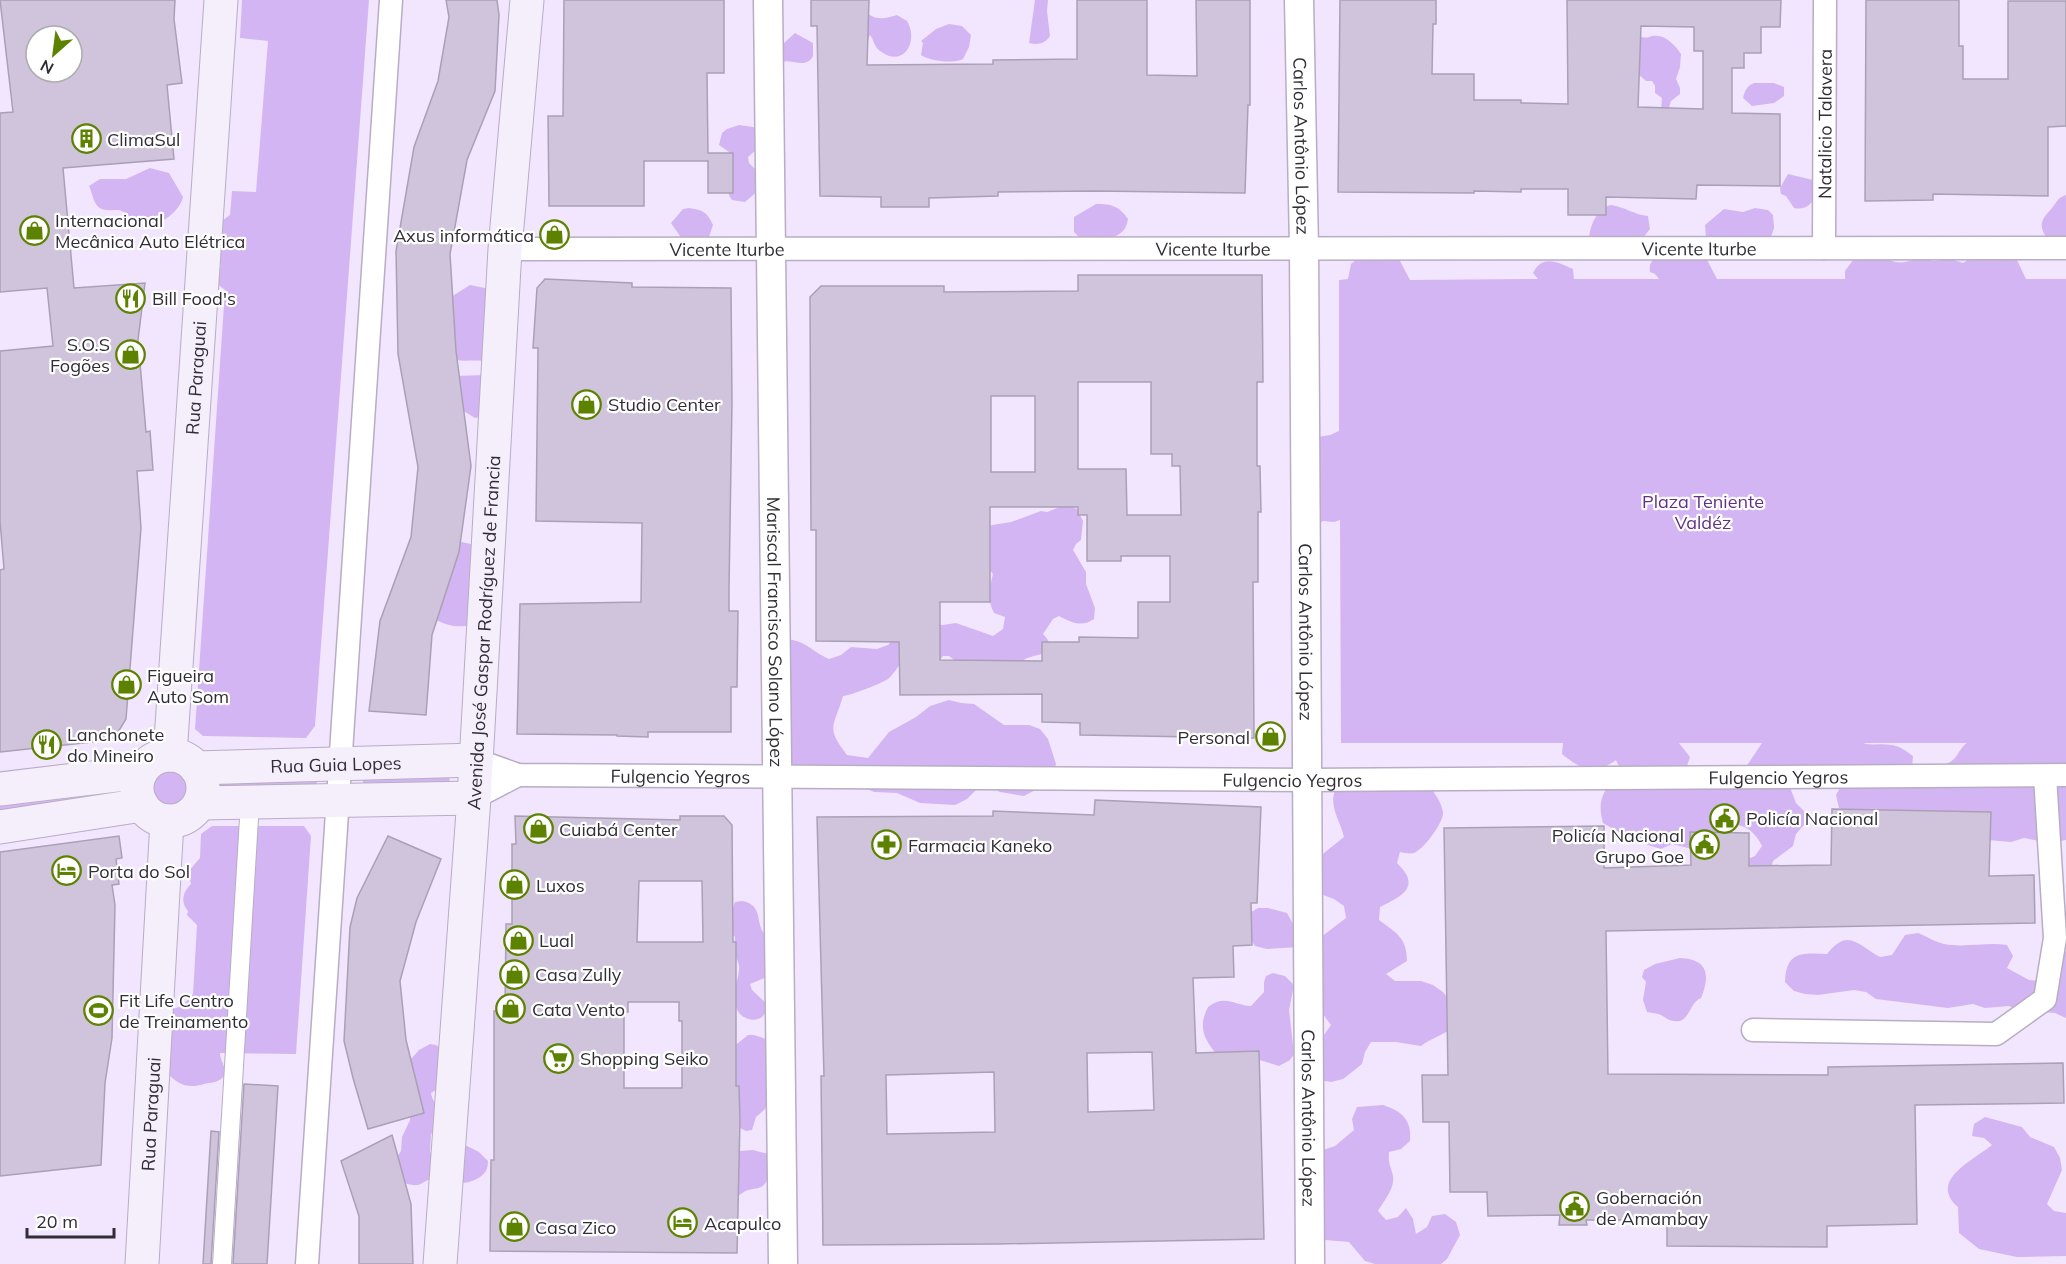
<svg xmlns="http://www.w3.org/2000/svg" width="2066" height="1264" font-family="Mulish,sans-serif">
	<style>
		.green { fill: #d4b5f3; fill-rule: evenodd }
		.building { fill: #cfc4db; stroke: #aaa0b6; stroke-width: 1.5; fill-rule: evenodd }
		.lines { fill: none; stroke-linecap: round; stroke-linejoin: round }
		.pedestrian-casing { stroke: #b8adc4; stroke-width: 20 }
		.minor-casing { stroke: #b8adc4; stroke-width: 25 }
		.tertiary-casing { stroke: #b8adc4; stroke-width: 31 }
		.secondary-casing { stroke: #b8adc4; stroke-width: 35 }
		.pedestrian { stroke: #fff; stroke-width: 18 }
		.minor { stroke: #fff; stroke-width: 22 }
		.tertiary { stroke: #fff; stroke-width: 28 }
		.secondary { stroke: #f5effb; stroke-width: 33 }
		.labels { text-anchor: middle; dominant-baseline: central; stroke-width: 4.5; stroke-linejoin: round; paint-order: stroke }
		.street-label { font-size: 18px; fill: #312d36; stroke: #fff }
		.poi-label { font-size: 18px; fill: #312d36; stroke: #fff; text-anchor: start }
		.park-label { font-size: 18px; fill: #603087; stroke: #fff }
	</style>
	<rect width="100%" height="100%" fill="#f2e6ff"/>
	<g class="green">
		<path d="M242,0h127l-54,726 -9,12 -103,-2 -8,-7 30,-439 -10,-8 6,-16c-7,-18 -10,-40 9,-51l2,-24 24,1 12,-151 -28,-3z"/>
		<path d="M1035,0h13l-1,11 3,25c-5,8 -12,9 -21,7z"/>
		<path d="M864,10c10,11 20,9 33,5l10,6c12,20 -3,48 -27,30 -6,-4 -6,-11 -10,-16l-3,8z"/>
		<path d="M949,24l13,2 9,9 -2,12 -6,12c-11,5 -33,2 -42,-4l2,-12 -2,-2 15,-12z"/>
		<path d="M795,33l18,10v13c-8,14 -20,2 -32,6l-3,-21 5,3z"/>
		<path d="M1638,36c12,4 10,-1 20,0 8,0 19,11 23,18l-1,13 -4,12 4,9v6l-9,7 -3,10 -7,-1 1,-12 -7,-5v-7l-3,-5h-6l-9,-8z"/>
		<path d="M1754,83h20l10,4v9l-10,7 -22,3 -9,-8c2,-8 4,-12 11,-15z"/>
		<path d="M739,125l14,2 5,3v18l-10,9 1,6 9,9 1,18 -14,12 -13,-2c-11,-15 0,-32 -3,-48l-10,-7 3,-12 5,-4z"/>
		<path d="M150,168l19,5 14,24c-3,15 -27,32 -43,31 -7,-4 -10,-13 -18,-17 -5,-2 -9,0 -14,-1 -15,0 -14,-14 -19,-24l11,-7h26z"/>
		<path d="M1788,174l25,6 2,18c-6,8 -10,12 -21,10l-8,-12 -5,-2 -1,-6z"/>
		<path d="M2066,195v46l-19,-2c-9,-15 -6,-19 5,-31 5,-6 5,-10 14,-13z"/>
		<path d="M1096,204c16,0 23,2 32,15 -3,23 -28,20 -46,21l-8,-8v-15z"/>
		<path d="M1611,205c14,2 24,10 37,11l2,13 -8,10 -53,-1c1,-13 9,-31 22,-33z"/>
		<path d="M689,208c14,2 18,4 24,17l-4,12 -4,5 -23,-3 -11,-16 12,-14z"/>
		<polygon points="1755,208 1768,210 1773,215 1774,228 1770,240 1711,241 1706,237 1705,225 1724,209 1743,212"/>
		<path d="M1879,255c19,10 23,9 42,2l12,4 18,-2 12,4 11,-7 37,1 6,3 9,19h40v561l-17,3 -25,-5 -13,4 -36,-3 -126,-27 -10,-4 -3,-13 6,-11 -46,-5 -5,11 5,13 9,9 -1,13 -8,9 -3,12 -20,15 -3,12 -9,10 -18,-22 12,-5 7,-10c-7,-15 -21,-27 -39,-18 -10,5 -19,16 -27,22l-24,-6 -11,5c-22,-6 -40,-15 -58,-26 -7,-26 2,-33 18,-52l-5,-11c-22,16 -34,10 -54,-6l1,-11h-222l-1,-223 -6,2 -11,-1 -5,3v-87l12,-2 9,-4v-151l9,-1 3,-15 10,-8 38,3 11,21 128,-1 -5,-6c9,-19 25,-11 40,-4l1,10h85l-4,-5 -5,-2c-1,-8 1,-11 7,-15l49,1 11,21h128v-8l11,-15zM1679,743h83l-20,30 -56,-4 4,-12zM1863,743h104c-6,4 -8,10 -12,15 -11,11 -29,10 -43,12l1,-14c-7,-5 -13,-10 -22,-11 -9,-2 -20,1 -28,-2z"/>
		<path d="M470,285l20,4 -3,73c-10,-3 -20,0 -31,-2l-13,-58z"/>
		<polygon points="485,375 485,416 475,418 462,410 455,376"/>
		<path d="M1065,505l12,4 6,12 -2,19 -5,4 -3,6 13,22v12l9,24 -1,11c-12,9 -24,3 -35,-3l-6,3 -10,15c21,22 -14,20 -19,26 -5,5 -8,15 -11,22l-54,-18 -10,-8h-6l-4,5 -36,-2c-4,6 -9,15 -15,20 -8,5 -36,16 -45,17 -9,31 -18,31 4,59l21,3 21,-26 27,-15 14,-11 19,-6 12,3 13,1 30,21h25l11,4 8,10 8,25 -3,11 -8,10 -21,11 -24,-4 -13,-6 -11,4 -9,9 -12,6 -35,-2 -23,-10 -23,-1 -11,-5 -53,-4 -26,-22 8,-23 -8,-8 -1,-91c24,1 26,11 46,20l12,-4 10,-8 26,2 11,-4 16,-19 12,-2 27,1 13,-2 37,13 10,-7 2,-12 -11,-4c-7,-14 -5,-24 -1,-39l-12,-13 9,-15 -3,-18 5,-3 19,-3 30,-11 6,1z"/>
		<path d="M462,542l13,3 -3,80c-15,3 -24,1 -38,-6l21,-75z"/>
		<path d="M1373,768l23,12 37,11c4,6 10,15 10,23 -1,10 -19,35 -29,39 -4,1 -10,0 -14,-1l-3,11c25,24 5,33 -17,44l-1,13c17,13 28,17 28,41l-21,13 9,7h26l12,4 10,7 8,10 1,26c-10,8 -21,10 -31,18l-25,-4h-25l-6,10 -3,12 -10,8 -9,7 -12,3 -13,-2 -1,-35 14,-20 -22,-30 8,-55 29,-22 -2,-12 -10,-7 -11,-4 -10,-12 1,-22 30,-24c-6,-23 -18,-33 -5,-56l31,-7z"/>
		<circle cx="170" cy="787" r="18"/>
		<polygon points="448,774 450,781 445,787 363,784 363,779"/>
		<polygon points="317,780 316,787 213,787 213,783"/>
		<polygon points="120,789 120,793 0,816 0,803"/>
		<path d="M212,826h92l7,10 -15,218 -76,-1c0,8 6,13 5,22 -6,8 -12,7 -21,9 -16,5 -27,1 -38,-13l4,-61 12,-4 11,-12 4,-69 -10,-10 1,-4c-8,-9 -5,-19 3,-27l-3,-12 12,-14 1,-24z"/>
		<path d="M742,901c23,4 12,24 24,34l2,11 -4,5 4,14 -1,12 -17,7 2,6 15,14c0,22 -26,19 -31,3 -5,-13 2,-25 3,-37 1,-6 -2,-9 -3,-14 -2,-6 -1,-13 -1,-19l-8,-10 8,-25z"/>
		<polygon points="1258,908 1268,908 1287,913 1293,924 1300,927 1300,947 1267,949 1255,946 1238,920"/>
		<path d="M1918,933c8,3 17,9 26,11 21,4 42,-2 63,1l6,11 -6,12 22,12 12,1 25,-30v67l-11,-5 -12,-1 -13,2 -21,-8 -24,2 -12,-4 -25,4 -72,-9 -10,-7 -12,-2 -36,5 -13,-1 -11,-3 -9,-9c1,-31 17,-29 42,-28 21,-27 31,-9 53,3l12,-2 13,-20z"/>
		<path d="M1680,958c27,1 31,16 21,40 -12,4 -11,26 -27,23 -5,0 -9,-4 -13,-6 -5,-2 -10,-2 -14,-3l-4,-12 3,-18 -4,-5 2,-7 11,-6z"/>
		<path d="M1273,973l12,3 9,9 -5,25 5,44 -4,6 -11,6 -23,-7 -37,-2c-14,-16 -22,-29 -11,-50 17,-13 26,-2 43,-1l13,-14v-10l2,-6z"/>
		<polygon points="748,1035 754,1035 766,1039 774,1092 765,1109 756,1117 752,1130 746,1131 736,1126 733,1047"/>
		<path d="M430,1044l6,1 11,7 -4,34 -12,7c2,14 14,16 25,22l-25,19 -1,18 3,6 32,-13 14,7 9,9c0,7 -2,12 -8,16 -21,13 -25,0 -45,1 -6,0 -11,5 -17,7 -8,1 -16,-3 -23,-6l-4,-12 10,-16 1,-14 8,-17 1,-12 -8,-40 16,-18z"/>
		<path d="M1383,1105c19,6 29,15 27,36l-9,8 -12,3c-1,14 2,13 4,24 2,12 -9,25 -15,35l8,9 12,-3 8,-9 7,11 3,15 11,-7 5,-11 13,-2 11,8 4,13 -13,24 -6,5h-66l-10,-3 -16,-19 -24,-2 -12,-4 10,-86 12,-4 19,-16 -2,-11 5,-12z"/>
		<path d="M1985,1117l37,10 8,10 24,10 6,11 2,12 -15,34 7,7 12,2v43l-49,1 -38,-8 -20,-16 -1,-26c-30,-26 14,-46 34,-62l-8,-7 -12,-2 2,-12z"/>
		<path d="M753,1150l19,5c-2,9 -1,27 -11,32 -11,4 -11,0 -23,9l-3,-41 5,-4z"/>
	</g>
	<g class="building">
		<path d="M0,0h175l-1,19 8,64 -15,2 7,74 -111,9 11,120 71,-5 -7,57 8,92 4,-1 3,39 -16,1 4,57 -15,191 -11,18 -13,4 -102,11v-182l4,-1 -4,-48v-170l53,-5 -6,-58 -47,4v-179l13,-1zM36,36h36v36h-36z"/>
		<polygon points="446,0 497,0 499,15 495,91 467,160 450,254 456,351 471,466 459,552 432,635 426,715 369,711 380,621 411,537 418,467 398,354 396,251 414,147 438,81 449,17"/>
		<polygon points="564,0 724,0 724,73 707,73 708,153 733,153 733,193 708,193 708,161 644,161 644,206 549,206 548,116 563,116"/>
		<polygon points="811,0 869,0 867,65 993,64 993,60 1077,59 1077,0 1147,0 1147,75 1197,76 1196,0 1250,0 1250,105 1248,105 1245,193 1096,191 998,192 998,196 929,198 929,207 881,207 881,197 820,196 817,26 811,26"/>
		<path d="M1340,0h96v24h-3l-1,50h42v26h47v3l47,1 -1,-104h214l-1,27h-19v26h-17v15h-12v45l48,1v72l-83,-1 -1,14 -90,-2v18h-38v-26h-47v3l-47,-1v2l-136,-1zM1641,26l53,1v24h9v58l-65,-2z"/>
		<polygon points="1866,0 1959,0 1959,46 1963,46 1963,79 2008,79 2008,1 2066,1 2066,126 2048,127 2048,196 1933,194 1933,200 1865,201"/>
		<path d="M1078,275h184l1,107h-6v84h3l1,46h-3v70h-5l1,156 -174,-3v-12l-38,-1v-28l-142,1 -1,-53 -83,-1v-111h-5l-1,-233 11,-11h123v6l134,-1zM1078,382h73v72h21v12h8l1,49h-54l-1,-46h-48zM991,396h44v76h-44zM990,507h88v8h9v46h34v-5h49v46h-32v36l-59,-1v5h-37v19l-102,-1v-58h50z"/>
		<polygon points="545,279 632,283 632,287 731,288 732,402 729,588 729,611 738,611 737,687 731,687 731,732 648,732 648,737 617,736 617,735 517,734 520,604 641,602 642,523 536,521 538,348 533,348 537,288"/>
		<path d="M1095,800l166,7 -4,96h-6l1,42 -19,1 1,31 -41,1 3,75 63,-2 5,188 -266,5 -175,1 -2,-169h3l-7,-259 176,-1v-5l101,4zM1152,1052l2,58 -66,2 -1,-59zM994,1072l1,60 -108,2 -1,-59z"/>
		<polygon points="1832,809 1991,812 1989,876 2034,875 2035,923 1606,931 1608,1074 1828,1075 1828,1067 2063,1063 2064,1103 1915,1105 1917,1224 1827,1226 1827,1247 1667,1246 1667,1220 1586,1220 1587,1225 1559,1225 1560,1215 1488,1216 1487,1192 1450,1192 1449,1122 1423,1122 1422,1075 1448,1075 1444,828 1604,826 1604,868 1691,865 1690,832 1749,833 1749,866 1831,865"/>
		<path d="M515,816l165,4v-4h44l8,9 1,117h3v144h3l1,34 -3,133 -247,-2 1,-91h3v-149h11l1,-87h6v-80h4zM639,881h63l1,61h-66zM628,1002h51v19h3v67h-58v-76h4z"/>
		<polygon points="119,836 122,858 116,859 119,884 112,885 115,905 112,1038 105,1083 101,1165 0,1176 0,852"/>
		<polygon points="388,836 441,859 416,922 400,981 406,1040 424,1113 368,1129 353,1078 344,1041 350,927 357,898"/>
		<polygon points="244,1084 278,1086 267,1264 233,1264"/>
		<polygon points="211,1131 219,1132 211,1264 203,1264"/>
		<polygon points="392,1135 411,1204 413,1264 359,1264 359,1216 341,1161"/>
	</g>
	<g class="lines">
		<defs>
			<polyline id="pedestrian" points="222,1264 250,802"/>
			<g id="minor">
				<path id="s1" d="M1824,248l1,-248"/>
				<path id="s2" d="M505,249l1561,-1"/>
				<path id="s3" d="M476,760l42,15 788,5 760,-5"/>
				<polyline points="474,798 518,775"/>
				<polyline points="1753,1030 1996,1034 2045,999 2055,938 2045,776"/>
				<polyline points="307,1264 391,0"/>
			</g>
			<g id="tertiary">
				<path id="s4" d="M768,0l15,1264"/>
				<path id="s5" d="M1299,0l5,248 6,1016"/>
			</g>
			<g id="secondary">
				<path id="s6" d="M170,755l51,-755"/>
				<circle cx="170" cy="788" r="33"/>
				<path id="s7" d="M196,768l280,-8"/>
				<polyline points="0,789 141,772"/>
				<polyline points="200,803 474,798"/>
				<polyline points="0,827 142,805"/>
				<path id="s8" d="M142,1264l25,-443"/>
				<path id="s9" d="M440,1264l34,-466 31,-549 22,-249"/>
			</g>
		</defs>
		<use href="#pedestrian" class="pedestrian-casing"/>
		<use href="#minor" class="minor-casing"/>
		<use href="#tertiary" class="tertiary-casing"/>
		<use href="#secondary" class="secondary-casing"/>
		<use href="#pedestrian" class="pedestrian"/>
		<use href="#minor" class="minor"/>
		<use href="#tertiary" class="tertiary"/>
		<use href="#secondary" class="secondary"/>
	</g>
	<defs>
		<symbol id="building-ring" viewBox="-11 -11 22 22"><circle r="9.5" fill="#fff" stroke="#5d8200" stroke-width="1.5"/><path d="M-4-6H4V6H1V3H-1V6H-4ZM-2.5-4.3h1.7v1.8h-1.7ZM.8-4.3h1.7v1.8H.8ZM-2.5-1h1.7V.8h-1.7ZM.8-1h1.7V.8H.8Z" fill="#5d8200"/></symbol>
		<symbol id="shop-ring" viewBox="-11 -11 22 22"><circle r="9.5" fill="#fff" stroke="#5d8200" stroke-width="1.5"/><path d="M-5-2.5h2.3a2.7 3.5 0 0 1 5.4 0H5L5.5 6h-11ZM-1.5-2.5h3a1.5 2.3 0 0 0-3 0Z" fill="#5d8200"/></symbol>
		<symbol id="restaurant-ring" viewBox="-11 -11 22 22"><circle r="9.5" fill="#fff" stroke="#5d8200" stroke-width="1.5"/><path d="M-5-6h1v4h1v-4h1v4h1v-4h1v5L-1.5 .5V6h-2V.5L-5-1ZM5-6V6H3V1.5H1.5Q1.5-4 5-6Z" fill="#5d8200"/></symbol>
		<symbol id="civic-ring" viewBox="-11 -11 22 22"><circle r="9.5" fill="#fff" stroke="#5d8200" stroke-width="1.5"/><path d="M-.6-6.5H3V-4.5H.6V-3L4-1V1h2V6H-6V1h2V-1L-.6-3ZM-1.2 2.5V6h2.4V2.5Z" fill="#5d8200"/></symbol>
		<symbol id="pharmacy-ring" viewBox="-11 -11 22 22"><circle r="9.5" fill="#fff" stroke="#5d8200" stroke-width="1.5"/><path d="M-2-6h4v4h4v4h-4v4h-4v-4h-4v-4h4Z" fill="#5d8200"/></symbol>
		<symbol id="hotel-ring" viewBox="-11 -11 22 22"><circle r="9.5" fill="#fff" stroke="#5d8200" stroke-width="1.5"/><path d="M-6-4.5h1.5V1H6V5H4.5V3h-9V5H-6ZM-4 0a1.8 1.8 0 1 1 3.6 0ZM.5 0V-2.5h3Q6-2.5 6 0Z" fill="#5d8200"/></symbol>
		<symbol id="stadium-ring" viewBox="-11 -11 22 22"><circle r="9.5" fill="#fff" stroke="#5d8200" stroke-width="1.5"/><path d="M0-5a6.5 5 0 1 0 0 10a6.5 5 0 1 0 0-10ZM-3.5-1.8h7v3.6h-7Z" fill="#5d8200"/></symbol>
		<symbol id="supermarket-ring" viewBox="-11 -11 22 22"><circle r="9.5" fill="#fff" stroke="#5d8200" stroke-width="1.5"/><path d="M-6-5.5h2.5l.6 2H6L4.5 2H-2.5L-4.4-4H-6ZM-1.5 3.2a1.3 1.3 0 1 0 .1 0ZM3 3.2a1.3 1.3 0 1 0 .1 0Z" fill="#5d8200"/></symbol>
	</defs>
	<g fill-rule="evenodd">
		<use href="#building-ring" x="70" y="122" width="33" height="33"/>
		<use href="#shop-ring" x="18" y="214" width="33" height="33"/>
		<use href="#shop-ring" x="538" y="218" width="33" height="33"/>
		<use href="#restaurant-ring" x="114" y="282" width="33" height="33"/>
		<use href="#shop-ring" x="114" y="338" width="33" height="33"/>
		<use href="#shop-ring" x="570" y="388" width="33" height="33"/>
		<use href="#shop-ring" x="110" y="668" width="33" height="33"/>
		<use href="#shop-ring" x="1254" y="720" width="33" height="33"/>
		<use href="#restaurant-ring" x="30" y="728" width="33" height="33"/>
		<use href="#civic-ring" x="1708" y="802" width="33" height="33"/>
		<use href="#shop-ring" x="522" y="812" width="33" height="33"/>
		<use href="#pharmacy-ring" x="870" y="828" width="33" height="33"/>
		<use href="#civic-ring" x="1688" y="828" width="33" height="33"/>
		<use href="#hotel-ring" x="50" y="854" width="33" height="33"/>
		<use href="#shop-ring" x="498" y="868" width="33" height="33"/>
		<use href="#shop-ring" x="502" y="924" width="33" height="33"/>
		<use href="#shop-ring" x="498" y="958" width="33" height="33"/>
		<use href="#shop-ring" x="494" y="992" width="33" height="33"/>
		<use href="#stadium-ring" x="82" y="994" width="33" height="33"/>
		<use href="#supermarket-ring" x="542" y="1042" width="33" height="33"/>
		<use href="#civic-ring" x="1558" y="1190" width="33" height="33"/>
		<use href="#hotel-ring" x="666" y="1206" width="33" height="33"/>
		<use href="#shop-ring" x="498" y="1210" width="33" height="33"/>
	</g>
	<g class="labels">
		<g class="street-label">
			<text stroke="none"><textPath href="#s1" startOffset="124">Natalicio Talavera</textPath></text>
			<text stroke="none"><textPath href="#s5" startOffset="146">Carlos Antônio López</textPath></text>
			<text stroke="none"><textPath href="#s2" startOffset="222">Vicente Iturbe</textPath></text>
			<text stroke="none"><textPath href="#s2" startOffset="708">Vicente Iturbe</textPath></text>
			<text stroke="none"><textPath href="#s2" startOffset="1194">Vicente Iturbe</textPath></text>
			<text stroke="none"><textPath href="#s6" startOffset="378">Rua Paraguai</textPath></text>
			<text stroke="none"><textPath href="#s9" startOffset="633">Avenida José Gaspar Rodríguez de Francia</textPath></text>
			<text stroke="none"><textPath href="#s4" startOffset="632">Mariscal Francisco Solano López</textPath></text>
			<text stroke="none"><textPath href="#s5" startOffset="632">Carlos Antônio López</textPath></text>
			<text stroke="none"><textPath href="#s7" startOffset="140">Rua Guia Lopes</textPath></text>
			<text stroke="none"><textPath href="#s3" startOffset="207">Fulgencio Yegros</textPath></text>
			<text stroke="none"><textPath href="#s3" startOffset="1305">Fulgencio Yegros</textPath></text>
			<text stroke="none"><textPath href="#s3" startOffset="819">Fulgencio Yegros</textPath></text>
			<text stroke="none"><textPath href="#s8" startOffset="150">Rua Paraguai</textPath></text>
			<text stroke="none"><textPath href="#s5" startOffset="1118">Carlos Antônio López</textPath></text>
		</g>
		<g class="poi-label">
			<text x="107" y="139">ClimaSul</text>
			<text x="55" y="220">Internacional<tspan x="55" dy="21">Mecânica Auto Elétrica</tspan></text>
			<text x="534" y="235" text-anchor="end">Axus informática</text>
			<text x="152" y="298">Bill Food's</text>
			<text x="110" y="344" text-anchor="end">S.O.S<tspan x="110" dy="21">Fogões</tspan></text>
			<text x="608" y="404">Studio Center</text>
			<text x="147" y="675">Figueira<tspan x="147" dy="21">Auto Som</tspan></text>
			<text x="67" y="734">Lanchonete<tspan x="67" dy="21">do Mineiro</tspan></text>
			<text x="1250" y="737" text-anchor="end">Personal</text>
			<text x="1746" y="818">Policía Nacional</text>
			<text x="559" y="829">Cuiabá Center</text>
			<text x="1684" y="835" text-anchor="end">Policía Nacional<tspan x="1684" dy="21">Grupo Goe</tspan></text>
			<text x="908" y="845">Farmacia Kaneko</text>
			<text x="88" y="871">Porta do Sol</text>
			<text x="536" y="885">Luxos</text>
			<text x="539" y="940">Lual</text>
			<text x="535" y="974">Casa Zully</text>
			<text x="119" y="1000">Fit Life Centro<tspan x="119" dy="21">de Treinamento</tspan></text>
			<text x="532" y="1009">Cata Vento</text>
			<text x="580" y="1058">Shopping Seiko</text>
			<text x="1596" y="1197">Gobernación<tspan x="1596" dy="21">de Amambay</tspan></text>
			<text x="704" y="1223">Acapulco</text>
			<text x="535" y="1227">Casa Zico</text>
		</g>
		<g class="park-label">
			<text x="1703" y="501">Plaza Teniente<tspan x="1703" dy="21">Valdéz</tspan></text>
		</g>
	</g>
	<g transform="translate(54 54) rotate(208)"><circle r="28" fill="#ffffff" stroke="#adabaf" stroke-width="1.5"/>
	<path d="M0-4.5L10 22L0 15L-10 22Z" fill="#5d8200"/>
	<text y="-9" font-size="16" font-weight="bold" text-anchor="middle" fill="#312d36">N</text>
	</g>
	<path d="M27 1228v9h87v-9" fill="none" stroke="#312d36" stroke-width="3"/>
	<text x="36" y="1228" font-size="18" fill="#312d36" stroke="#ffffff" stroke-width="4.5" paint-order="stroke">20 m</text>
</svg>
